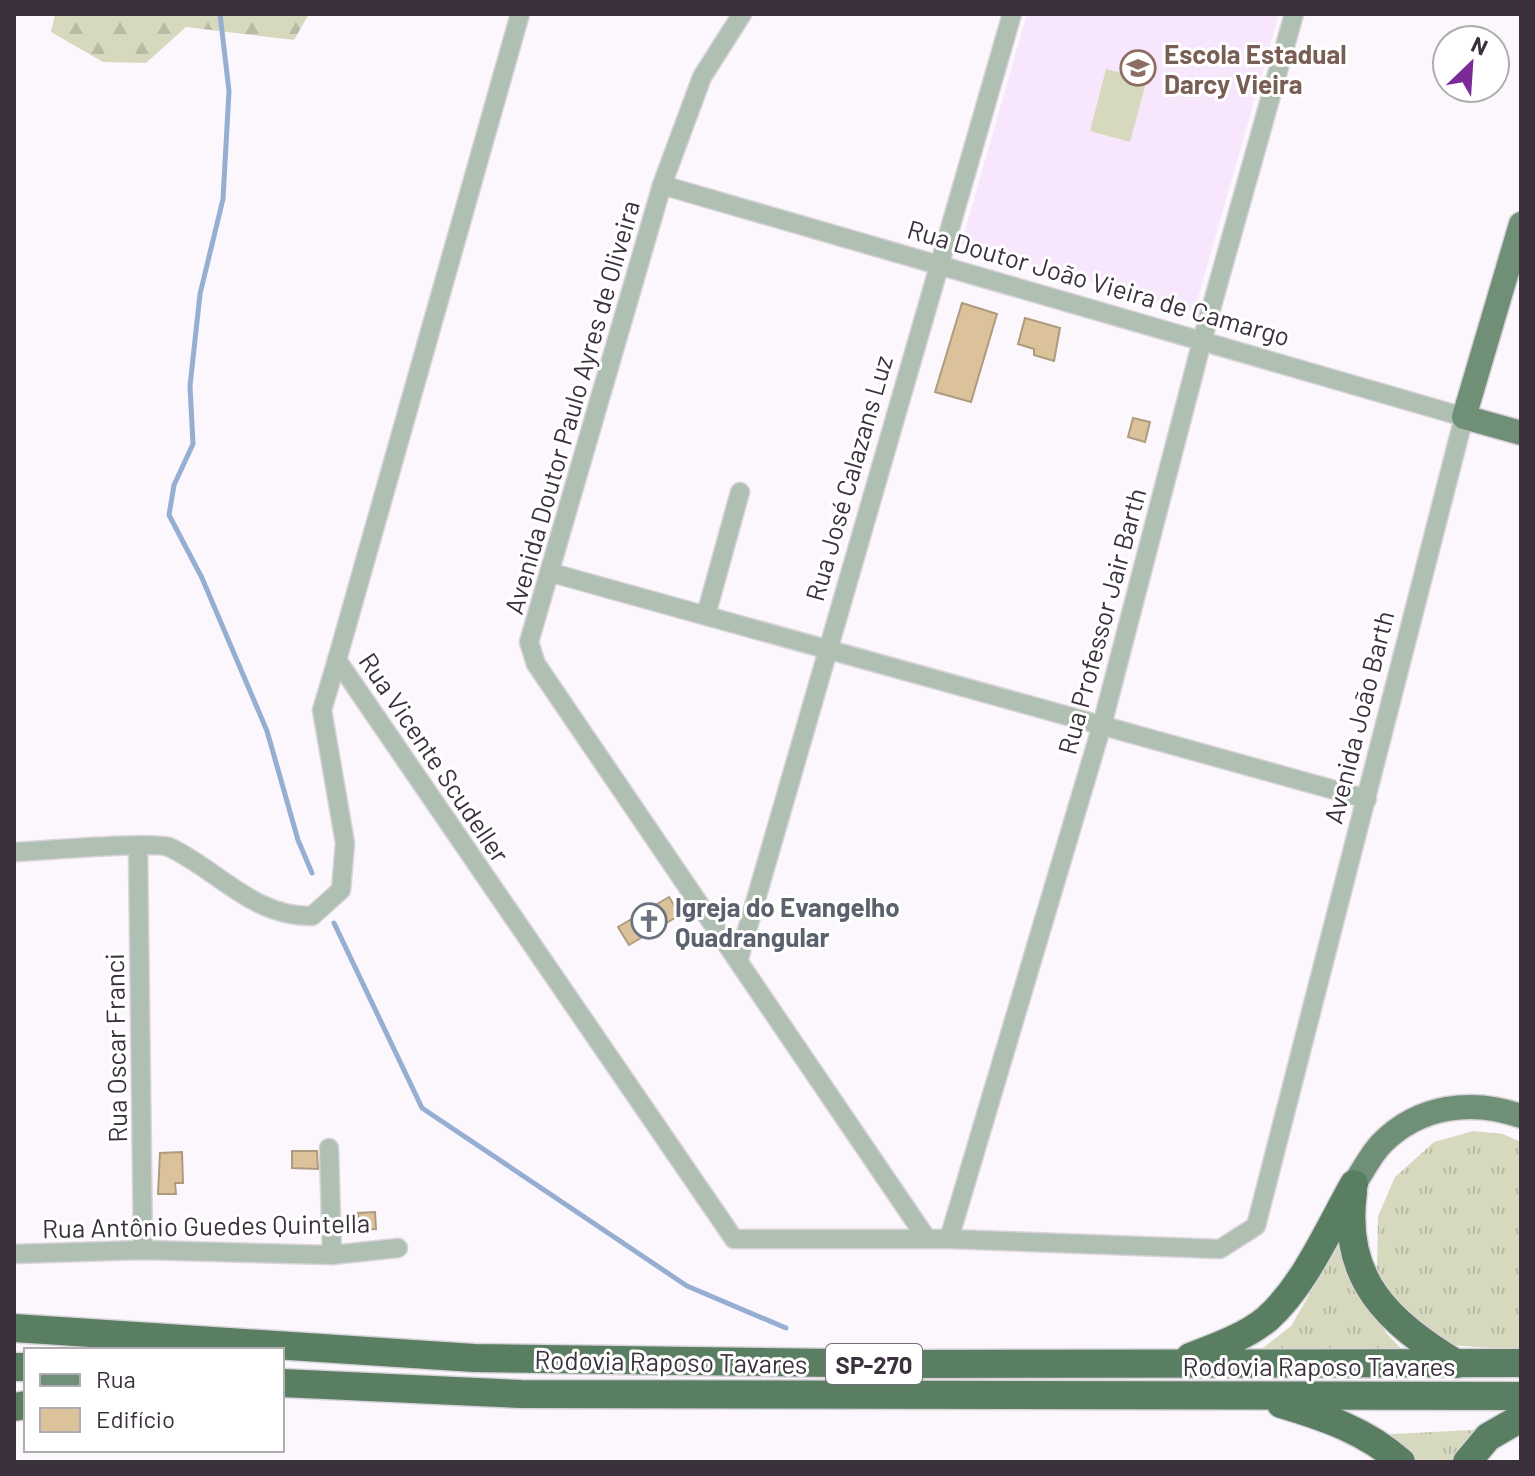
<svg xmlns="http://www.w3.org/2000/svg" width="1535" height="1476" font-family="Barlow,sans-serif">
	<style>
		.built { fill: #f8e7fc }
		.grass { fill: url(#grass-tufts) }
		.forest { fill: url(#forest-firs) }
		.pitch { fill: #d6d9be }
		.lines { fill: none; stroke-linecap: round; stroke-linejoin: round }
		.stream { stroke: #95aed2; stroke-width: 5 }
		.building { fill: #dcc29b; stroke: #ae9b7e; stroke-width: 2 }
		.minor-casing { stroke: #d9d3da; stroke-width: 21 }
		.major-casing { stroke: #d9d3da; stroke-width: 27 }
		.highway-casing { stroke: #d9d3da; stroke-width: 31 }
		.minor { stroke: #afc0b2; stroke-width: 18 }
		.major { stroke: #708f77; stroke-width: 24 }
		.highway { stroke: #597e62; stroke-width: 28 }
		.labels { text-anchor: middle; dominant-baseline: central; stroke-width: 6; stroke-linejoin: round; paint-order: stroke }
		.shield { fill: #fff; stroke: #756f76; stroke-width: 2 }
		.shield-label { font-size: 24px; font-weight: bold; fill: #3a313c }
		.education-label { font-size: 26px; font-weight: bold; fill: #785e54; stroke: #fff; text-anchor: start }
		.street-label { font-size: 26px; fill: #3a313c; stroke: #fff }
		.worship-label { font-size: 26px; font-weight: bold; fill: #5b616d; stroke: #fff; text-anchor: start }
	</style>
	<defs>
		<pattern id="grass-tufts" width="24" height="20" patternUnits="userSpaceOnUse" patternTransform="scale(2)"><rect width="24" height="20" fill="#d6d9be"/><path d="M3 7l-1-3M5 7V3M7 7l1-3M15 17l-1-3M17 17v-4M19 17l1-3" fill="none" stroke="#b8bba4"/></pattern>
		<pattern id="forest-firs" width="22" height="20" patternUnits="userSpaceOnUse" patternTransform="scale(2)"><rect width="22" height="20" fill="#d6d9be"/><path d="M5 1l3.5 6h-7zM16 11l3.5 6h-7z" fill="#b8bba4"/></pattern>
	</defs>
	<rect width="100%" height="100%" fill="#fcf7fd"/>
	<polygon class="built" points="1027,14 1279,14 1194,312 961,245"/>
	<g class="grass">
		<polygon points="1473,1131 1503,1134 1521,1142 1521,1350 1438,1344 1399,1308 1377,1272 1378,1216 1395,1177 1434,1142"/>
		<polygon points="1346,1232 1355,1284 1387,1334 1416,1364 1258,1352 1291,1326"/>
		<polygon points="1492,1429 1463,1462 1409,1462 1373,1435"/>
	</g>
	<polygon class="forest" points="55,14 309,14 294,40 186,27 146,63 103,62 51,32"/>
	<polygon class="pitch" points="1106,69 1147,79 1130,142 1090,131"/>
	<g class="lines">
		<g class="stream">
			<polyline points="220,14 229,91 223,199 200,294 190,386 193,444 174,485 169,515 202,578 267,731 298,840 312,873"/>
			<polyline points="334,923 422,1108 687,1286 786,1328"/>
		</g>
	</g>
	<g class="building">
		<polygon points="962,303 997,314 971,402 935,392"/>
		<polygon points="1025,318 1060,328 1054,361 1034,355 1034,349 1018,344"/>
		<polygon points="1133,418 1150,422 1145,442 1128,437"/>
		<polygon points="669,897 680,915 629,945 618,927"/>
		<polygon points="292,1151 317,1151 318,1169 292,1168"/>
		<polygon points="182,1152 183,1183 175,1183 176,1194 158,1194 160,1153"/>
		<polygon points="375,1212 376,1229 359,1230 358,1213"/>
	</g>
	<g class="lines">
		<defs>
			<g id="minor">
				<polyline points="520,14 337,660 734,1239 949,1239 1220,1249 1256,1226 1464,417 662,185"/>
				<polyline points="742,14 702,77 662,185 529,642 536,664 927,1239"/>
				<polyline points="552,573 1367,799"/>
				<polyline points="706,615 740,492"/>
				<polyline points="138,846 143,1250"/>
				<path d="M14,852c24,-1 141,-11 155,-5 49,23 84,70 143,69l29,-26 4,-47 -23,-133 15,-50"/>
				<polyline points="739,958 1012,14"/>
				<polyline points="329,1148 332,1255"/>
				<polyline points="949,1239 1102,725 1202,341 1294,14"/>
				<polyline points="14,1254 143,1250 332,1255 398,1248"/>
			</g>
			<g id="major">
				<polyline points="1521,224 1464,417 1521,433"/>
				<path d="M1354,1184c9,-13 17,-30 28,-41 38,-38 90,-44 139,-27"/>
			</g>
			<g id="highway">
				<path d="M1353,1192c-12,87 35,130 104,172"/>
				<polyline points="14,1328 474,1358 907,1364 1521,1363"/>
				<path d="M1190,1357c26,-10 55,-20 77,-38 38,-34 62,-91 87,-135"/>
				<polyline points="14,1367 26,1367"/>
				<polyline points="282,1383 521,1394 1521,1396"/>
				<path d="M1281,1404c44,13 85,27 120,58"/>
				<polyline points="14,1407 26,1405"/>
				<polyline points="1467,1462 1488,1437 1521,1418"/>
			</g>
		</defs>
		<use href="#minor" class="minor-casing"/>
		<use href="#major" class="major-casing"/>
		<use href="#highway" class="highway-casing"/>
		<use href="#minor" class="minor"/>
		<use href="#major" class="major"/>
		<use href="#highway" class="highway"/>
	</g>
	<defs>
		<symbol id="school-ring" viewBox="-11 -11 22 22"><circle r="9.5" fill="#fff" stroke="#8d6e63" stroke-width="1.5"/><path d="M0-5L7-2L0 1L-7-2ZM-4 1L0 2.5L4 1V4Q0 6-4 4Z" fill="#8d6e63"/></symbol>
		<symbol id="church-ring" viewBox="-11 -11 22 22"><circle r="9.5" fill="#fff" stroke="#6b7280" stroke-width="1.5"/><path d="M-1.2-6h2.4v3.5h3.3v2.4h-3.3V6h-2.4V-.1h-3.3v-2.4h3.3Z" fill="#6b7280"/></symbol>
	</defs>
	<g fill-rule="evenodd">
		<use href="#school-ring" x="1118" y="48" width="40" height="40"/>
		<use href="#church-ring" x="629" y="901" width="40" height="40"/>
	</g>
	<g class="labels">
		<rect class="shield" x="826" y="1344" width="96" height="40" rx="6"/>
		<g class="shield-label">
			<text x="874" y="1364">SP-270</text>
		</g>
		<g class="education-label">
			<text x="1164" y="53">Escola Estadual<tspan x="1164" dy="30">Darcy Vieira</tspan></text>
		</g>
		<g class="street-label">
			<text transform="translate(1099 282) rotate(16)">Rua Doutor João Vieira de Camargo</text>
			<text transform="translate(571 407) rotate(-74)">Avenida Doutor Paulo Ayres de Oliveira</text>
			<text transform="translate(848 478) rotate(-74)">Rua José Calazans Luz</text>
			<text transform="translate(1101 621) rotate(-75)">Rua Professor Jair Barth</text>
			<text transform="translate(1358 717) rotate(-76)">Avenida João Barth</text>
			<text transform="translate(435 757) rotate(56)">Rua Vicente Scudeller</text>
			<text transform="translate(115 1048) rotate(-91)">Rua Oscar Franci</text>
			<text transform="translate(206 1225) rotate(-1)">Rua Antônio Guedes Quintella</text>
			<text transform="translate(671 1361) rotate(1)">Rodovia Raposo Tavares</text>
			<text x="1319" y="1365">Rodovia Raposo Tavares</text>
		</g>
		<g class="worship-label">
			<text x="675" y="906">Igreja do Evangelho<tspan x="675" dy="30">Quadrangular</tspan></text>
		</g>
	</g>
	<rect width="1535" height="1476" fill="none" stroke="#3a313c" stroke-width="32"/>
	<rect x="24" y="1348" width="260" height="104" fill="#ffffff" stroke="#b0adb1" stroke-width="2"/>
	<rect x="40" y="1374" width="40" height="12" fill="#708f77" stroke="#b0adb1" stroke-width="2"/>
	<text x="96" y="1388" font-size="24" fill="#3a313c">Rua</text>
	<rect x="40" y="1408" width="40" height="24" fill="#dcc29b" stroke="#b0adb1" stroke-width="2"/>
	<text x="96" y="1428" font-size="24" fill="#3a313c">Edifício</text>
	<g transform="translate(1471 64) rotate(25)"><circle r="38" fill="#ffffff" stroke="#b0adb1" stroke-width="2"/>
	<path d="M0-6L14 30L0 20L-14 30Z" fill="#7d2a99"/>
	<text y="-12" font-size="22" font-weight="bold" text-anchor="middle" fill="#3a313c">N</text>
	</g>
</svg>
